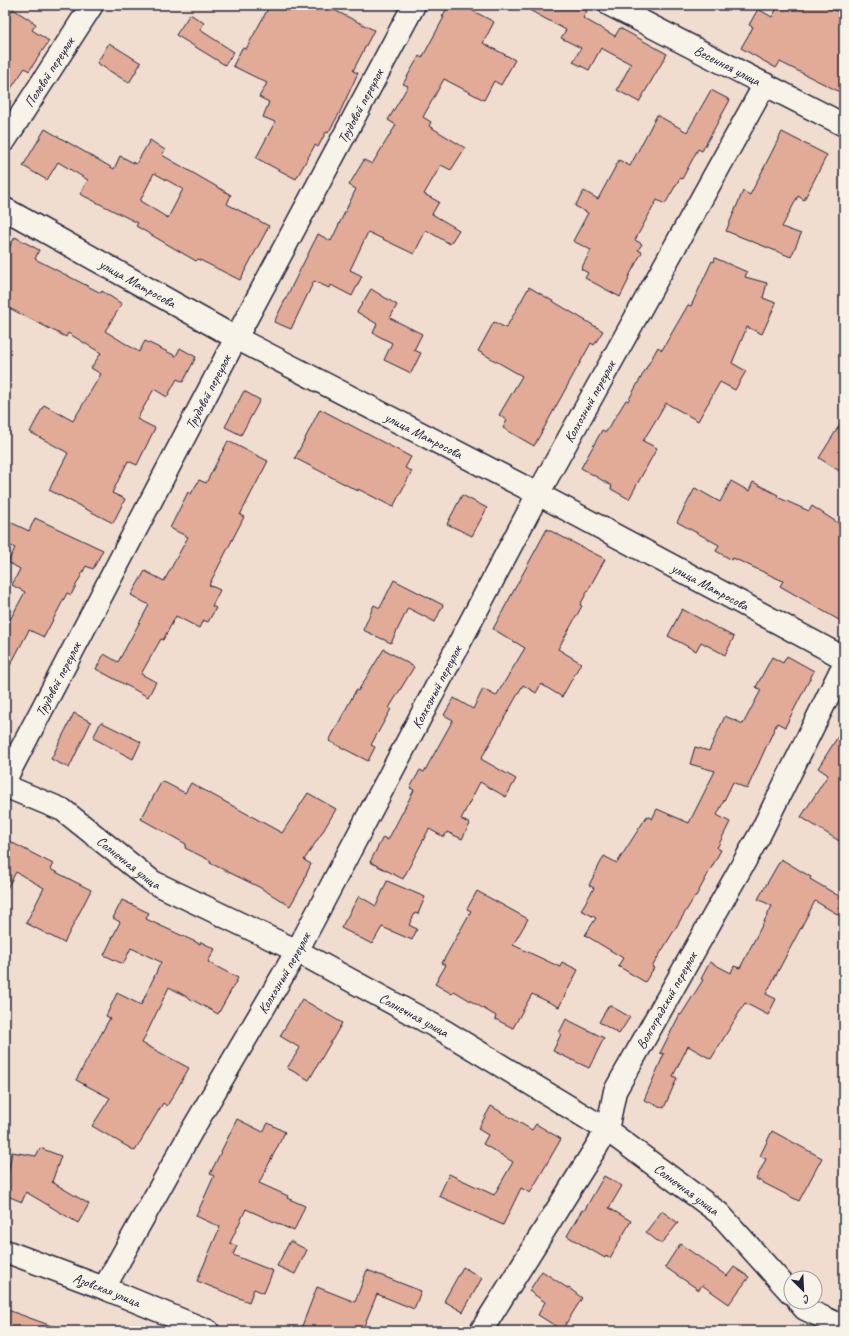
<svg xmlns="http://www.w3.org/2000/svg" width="849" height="1336" font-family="Caveat,sans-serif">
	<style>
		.building { fill: #e1ab98; stroke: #22223b; fill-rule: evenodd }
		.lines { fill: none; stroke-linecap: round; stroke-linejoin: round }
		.minor-casing { stroke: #22223b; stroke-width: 25 }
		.minor { stroke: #f7f3e8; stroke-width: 22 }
		.labels { text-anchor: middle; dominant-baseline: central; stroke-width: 3.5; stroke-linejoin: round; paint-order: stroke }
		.street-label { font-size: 14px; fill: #22223b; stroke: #f7f3e8 }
	</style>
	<rect width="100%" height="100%" fill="#f0ddd0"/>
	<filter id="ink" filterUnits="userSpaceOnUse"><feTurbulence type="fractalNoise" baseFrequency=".025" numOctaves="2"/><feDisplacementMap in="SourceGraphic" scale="8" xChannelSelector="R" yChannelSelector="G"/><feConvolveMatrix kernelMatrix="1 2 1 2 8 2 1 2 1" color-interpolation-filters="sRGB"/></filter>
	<g filter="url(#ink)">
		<g class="building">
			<polygon points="270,5 324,5 374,30 353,71 358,73 339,114 328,133 326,132 318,147 315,145 296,179 256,158 275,122 263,117 269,102 259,97 267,83 233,66 242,48 246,49"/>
			<polygon points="449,5 462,5 494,22 483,43 515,60 501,85 494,81 484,100 444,79 423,117 431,122 429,126 465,148 451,170 441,165 424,194 439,202 432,214 459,230 450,244 426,230 414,254 368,232 350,270 362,276 352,296 331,285 329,288 314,281 291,329 274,322 318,234 331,241 356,189 349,185 364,160 372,164 396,125 388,120 408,86 403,84 419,56 422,58 444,17 442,17"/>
			<polygon points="520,5 577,5 587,11 583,18 615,36 620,28 667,54 639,102 617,90 631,64 601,48 589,70 573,62 581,48 561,38 566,30"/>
			<polygon points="779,5 824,5 844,15 844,94 780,62 776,68 741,48 753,27 749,25 758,9 772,17"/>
			<polygon points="13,9 36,24 32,30 49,41 29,71 25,68 5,97 5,21"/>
			<polygon points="190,14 204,23 200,30 234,52 225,65 176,35"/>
			<polygon points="109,43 141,63 129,83 97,63"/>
			<polygon points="711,90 730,100 702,151 698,149 682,179 680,178 665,204 657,200 635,240 642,244 638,250 642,252 628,278 629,279 620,297 585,278 588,273 581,269 591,250 573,241 588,213 575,206 584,191 598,199 619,160 630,166 657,115 687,132"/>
			<path d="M45,129l69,40 6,-13 16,8 14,-24 15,10 -3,5 69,40 -4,9 42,22 -29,54 -42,-21 -2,2 -60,-35 2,-3 -58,-29 8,-14 -30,-18 -11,18 -24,-14zM154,173l29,16 -15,29 -28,-17z"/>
			<polygon points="782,132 827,155 804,200 798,196 782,227 801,234 791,257 726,231 743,191 750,195"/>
			<polygon points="15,237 39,250 35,259 101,293 102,291 122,304 105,331 139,352 145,341 176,356 180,348 196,357 183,382 177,379 167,397 154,389 137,419 155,428 137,465 128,461 112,493 125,499 113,523 49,490 68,453 30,432 44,405 73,421 101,374 91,368 101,353 68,333 66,337 5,306 5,255"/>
			<polygon points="715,258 747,272 745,277 767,283 763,298 776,303 762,334 747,327 732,363 746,371 735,390 720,382 698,421 666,403 643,441 657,448 629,499 611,489 612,486 581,468 602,430 606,432 626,400 628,401 658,347 662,350 688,305 691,306 712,261 714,262"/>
			<polygon points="529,287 603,331 594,345 591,343 534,446 503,428 507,420 499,415 522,376 478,351 494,322 506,328"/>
			<polygon points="371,289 397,305 390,318 422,334 414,350 421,353 411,373 384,360 392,343 373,333 377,324 357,312"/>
			<polygon points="244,391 260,400 241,435 225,427"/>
			<polygon points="320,409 411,457 405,468 412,471 393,507 358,489 358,491 335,479 295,458"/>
			<polygon points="844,418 844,474 819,458"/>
			<polygon points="228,441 268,461 240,515 244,517 209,585 220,590 212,606 216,608 208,622 203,620 199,628 176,616 163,640 161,639 141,674 156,682 148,697 96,669 104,654 118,662 149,605 131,595 145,571 164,581 188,537 170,528 188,492 191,494 199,480 206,483"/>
			<polygon points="731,481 749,491 753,482 778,495 777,497 809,511 812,506 844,527 844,623 780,586 783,581 733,558 732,560 716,551 719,545 677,522 695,488 720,502"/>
			<polygon points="462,495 487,508 472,536 447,524"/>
			<polygon points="35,518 103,550 93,569 86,566 71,595 67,593 44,637 29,630 5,675 5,629 25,592 12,585 20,569 8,562 15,548 5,543 5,532 10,522 29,531"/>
			<polygon points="547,529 605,559 580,605 582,606 558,649 581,663 562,697 541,684 536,693 523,685 481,759 516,779 506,797 480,782 461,819 470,824 462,839 447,832 444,837 429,829 403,879 370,862 383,837 388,840 414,790 410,788 420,770 424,772 453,720 444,715 454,698 473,709 483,689 496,696 525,648 493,629"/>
			<polygon points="394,580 443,605 435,622 408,608 391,643 363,630 374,605 380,608"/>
			<polygon points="682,609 734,637 725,655 701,642 696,651 668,636"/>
			<polygon points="384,649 414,667 389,708 391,709 371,745 375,747 368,761 329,741 356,690 358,691"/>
			<polygon points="787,656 814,671 785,727 777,723 747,789 733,782 717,815 730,822 717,848 721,850 696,896 695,896 652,967 654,968 645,982 618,966 623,958 585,935 596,918 581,910 594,888 589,885 604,856 617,863 647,816 652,819 657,809 689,823 715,771 690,764 695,747 709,751 725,716 743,724 761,690 756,687 772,657 783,663"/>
			<polygon points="74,713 91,722 69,768 51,759"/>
			<polygon points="101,722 141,742 133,759 93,738"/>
			<polygon points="844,727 844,844 801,817 828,775 818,768"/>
			<polygon points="162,781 185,793 191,783 282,833 308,793 336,809 322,833 304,860 311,864 304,879 305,880 290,906 259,887 210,863 211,861 185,848 186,844 141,819"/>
			<polygon points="5,839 53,864 50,869 91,890 64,943 26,923 44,888 16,872 5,892"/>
			<polygon points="781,859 811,877 810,879 844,899 844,918 815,901 766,994 776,999 768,1015 745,1003 711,1059 688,1046 673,1076 677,1078 664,1108 644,1100 664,1054 660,1053 680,1014 681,1015 703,980 701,979 710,962 731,973 734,966 740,968 772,906 758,899"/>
			<polygon points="387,881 425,897 418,914 415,913 409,925 417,929 412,940 382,927 372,944 341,928 359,896 376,906"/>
			<polygon points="477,891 528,919 513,945 560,967 562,962 578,970 559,1007 532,994 513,1028 495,1019 496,1016 454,991 452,994 435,984 446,965 442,963 471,911 467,909"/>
			<polygon points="122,900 149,913 146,919 200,944 201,942 215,949 208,962 238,978 218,1014 169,987 142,1043 189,1068 167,1106 163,1103 135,1151 92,1126 110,1098 76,1080 110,1018 106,1016 117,993 141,1005 161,962 131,948 123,964 104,955 120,922 113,918"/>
			<polygon points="302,999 342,1023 309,1080 287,1068 300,1048 280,1036"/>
			<polygon points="609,1005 630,1017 619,1034 599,1022"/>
			<polygon points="566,1019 604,1038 589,1068 553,1051 561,1034 559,1033"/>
			<polygon points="491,1106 532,1130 536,1124 561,1139 530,1193 521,1188 503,1225 439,1196 449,1174 494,1195 513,1162 483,1144 488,1135 478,1129"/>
			<polygon points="237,1119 263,1132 268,1123 285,1132 259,1183 288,1196 287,1198 305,1206 294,1231 246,1209 230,1243 237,1246 233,1255 273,1271 264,1293 254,1289 249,1302 197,1281 220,1227 196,1216 214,1176 210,1174"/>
			<polygon points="772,1131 822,1158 799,1201 756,1179 766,1159 760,1156"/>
			<polygon points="40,1148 61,1156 52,1182 89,1204 78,1223 26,1192 22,1202 5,1195 5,1182 8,1173 12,1152 36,1156"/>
			<polygon points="604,1176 622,1186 609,1208 631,1221 610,1258 606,1256 605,1258 567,1236 582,1210 584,1211"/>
			<polygon points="662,1211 678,1223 661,1244 646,1232"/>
			<polygon points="290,1241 307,1250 295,1274 277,1266"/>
			<polygon points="680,1244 727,1276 734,1267 749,1277 729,1304 702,1285 699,1290 665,1267"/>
			<polygon points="463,1267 482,1278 463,1312 444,1301"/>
			<polygon points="367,1270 421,1291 414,1309 377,1294 362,1331 315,1331 302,1326 317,1287 355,1302"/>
			<polygon points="542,1271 569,1289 569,1288 582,1298 562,1330 538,1315 545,1302 529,1291"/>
			<polygon points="5,1309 60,1329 60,1331 5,1331"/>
		</g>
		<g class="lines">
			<defs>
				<g id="minor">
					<path id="s1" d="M610,5l234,120"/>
					<path id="s2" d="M5,140l87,-135"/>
					<path id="s3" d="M5,209l231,129 302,156 306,164"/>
					<path id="s4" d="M5,780l231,-442 178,-333"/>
					<path id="s5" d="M5,786l58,24 90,72 144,69 147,80 163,99 112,83 72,80"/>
					<path id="s6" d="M5,1251l99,37 104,43"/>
					<path id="s7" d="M104,1288l87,-156 106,-181 241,-457 227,-410"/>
					<polyline points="799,1302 805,1309 844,1327"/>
					<path id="s8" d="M481,1331l126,-201 8,-39 145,-257 84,-170"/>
				</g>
			</defs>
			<use href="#minor" class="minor-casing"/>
			<use href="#minor" class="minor"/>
		</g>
	</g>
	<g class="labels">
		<g class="street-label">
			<text stroke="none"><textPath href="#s1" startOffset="132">Весенняя улица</textPath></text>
			<text stroke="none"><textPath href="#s2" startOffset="81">Полевой переулок</textPath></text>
			<text stroke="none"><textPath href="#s4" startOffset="762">Трудовой переулок</textPath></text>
			<text stroke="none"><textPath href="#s3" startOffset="152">улица Матросова</textPath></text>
			<text stroke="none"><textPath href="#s4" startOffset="438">Трудовой переулок</textPath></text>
			<text stroke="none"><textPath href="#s7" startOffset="1011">Колхозный переулок</textPath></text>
			<text stroke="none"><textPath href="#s3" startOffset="476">улица Матросова</textPath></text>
			<text stroke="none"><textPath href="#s3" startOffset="800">улица Матросова</textPath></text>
			<text stroke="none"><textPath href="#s4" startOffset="114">Трудовой переулок</textPath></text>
			<text stroke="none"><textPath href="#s7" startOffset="687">Колхозный переулок</textPath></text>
			<text stroke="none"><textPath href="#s5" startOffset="147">Солнечная улица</textPath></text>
			<text stroke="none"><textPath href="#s7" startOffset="363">Колхозный переулок</textPath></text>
			<text stroke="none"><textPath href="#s8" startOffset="381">Волгоградский переулок</textPath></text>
			<text stroke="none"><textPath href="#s5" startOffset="471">Солнечная улица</textPath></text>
			<text stroke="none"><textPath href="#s5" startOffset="795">Солнечная улица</textPath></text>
			<text stroke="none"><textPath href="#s6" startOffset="109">Азовская улица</textPath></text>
		</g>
	</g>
	<rect width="849" height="1336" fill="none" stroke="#f7f3e8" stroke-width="20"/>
	<rect x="10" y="10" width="829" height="1316" fill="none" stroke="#22223b" stroke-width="1.5" filter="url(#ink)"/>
	<g transform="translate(803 1290) rotate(156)"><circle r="19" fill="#f7f3e8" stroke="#a29fa3"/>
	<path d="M0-3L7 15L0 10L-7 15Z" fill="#22223b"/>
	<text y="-6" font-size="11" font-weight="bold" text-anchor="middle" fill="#22223b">С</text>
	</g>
</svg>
